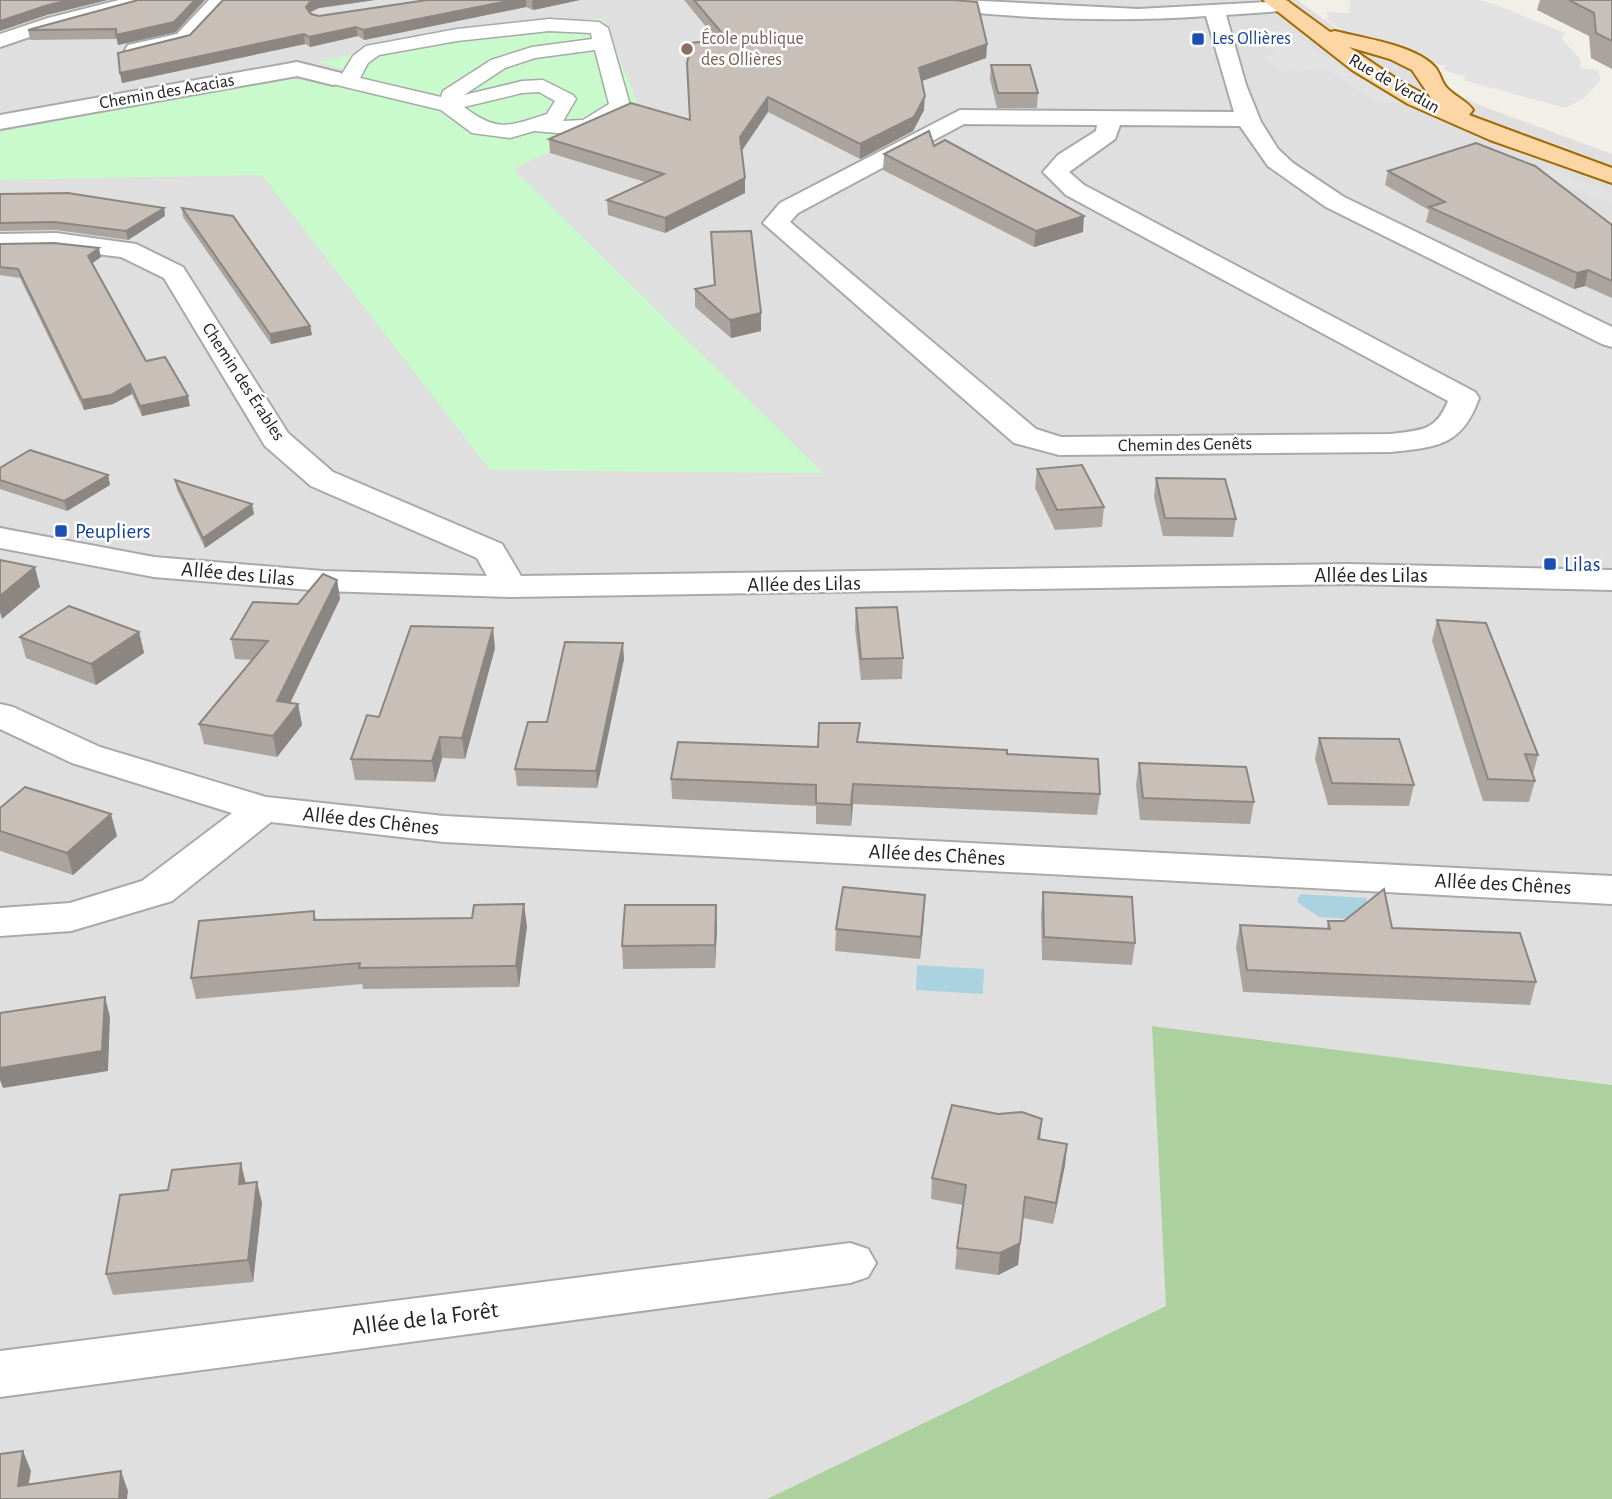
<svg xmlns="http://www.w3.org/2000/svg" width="1612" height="1499" font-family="'Alegreya Sans',sans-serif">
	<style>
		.residential { fill: #e0dfdf }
		.forest { fill: #add19e }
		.park { fill: #c8facc }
		.parking { fill: #e2e2e2 }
		.water { fill: #aad3df }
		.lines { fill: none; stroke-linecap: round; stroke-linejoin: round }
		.pedestrian-casing { stroke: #a9a9a9; stroke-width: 3 }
		.minor-casing { stroke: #a9a9a9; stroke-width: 4 }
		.primary-casing { stroke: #a06b00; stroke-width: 4 }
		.pedestrian { fill: #fff; fill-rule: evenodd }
		.minor { fill: #fff; fill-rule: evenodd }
		.primary { fill: #fcd6a4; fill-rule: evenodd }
		.wall { fill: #aba49e }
		.shaded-wall { fill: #8b8681 }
		.building { fill: #c7bfb8; stroke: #8b8681; stroke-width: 2 }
		.transit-dot { fill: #1a4fb4; stroke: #fff; stroke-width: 2.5 }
		.education-dot { fill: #8d6e63; stroke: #fff; stroke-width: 2.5 }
		.labels { text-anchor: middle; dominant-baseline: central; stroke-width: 5; stroke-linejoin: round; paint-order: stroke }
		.far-education-label { font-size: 18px; fill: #785e54; stroke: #fff; text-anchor: start }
		.far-transit-label { font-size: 18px; fill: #164399; stroke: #fff; text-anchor: start }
		.far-street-label { font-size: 18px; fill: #222; stroke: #fff }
		.transit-label { font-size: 21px; fill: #164399; stroke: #fff; text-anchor: start }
		.street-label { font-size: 21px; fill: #222; stroke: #fff }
		.near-street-label { font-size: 24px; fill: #222; stroke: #fff }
	</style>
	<rect width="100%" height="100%" fill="#f2efe9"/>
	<polygon class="residential" points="0,0 1297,0 1339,30 1477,104 1612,154 1612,1085 1153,1026 1167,1306 767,1499 0,1499"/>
	<polygon class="forest" points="1152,1026 1612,1085 1612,1499 767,1499 1166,1306"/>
	<polygon class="park" points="603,18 640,109 513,169 823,473 490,470 262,175 0,180 0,132 286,78 329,85 352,72 318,62 453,32"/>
	<g class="parking">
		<polygon points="1350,0 1478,0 1494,4 1565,33 1561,38 1581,60 1580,68 1599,70 1600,81 1583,99 1565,108 1463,80 1467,77 1443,70 1446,66 1435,64 1412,53 1364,35 1345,32 1325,18 1329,18 1326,12 1349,13"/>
		<polygon points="1288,29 1345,70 1398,101 1380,104 1323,68 1281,72 1261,57 1280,55 1258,41 1252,33"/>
		<polygon points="1547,168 1612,191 1612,203 1532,174"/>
	</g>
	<g class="water">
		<polygon points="1300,894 1366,898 1371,920 1319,917 1297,902"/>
		<polygon points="917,965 984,969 983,994 916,990"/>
	</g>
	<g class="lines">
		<defs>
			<path id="pedestrian" d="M549,19l50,3 9,6 22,77 -13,13 -20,11 -28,5 -35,-3 -24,7 -38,-5 -31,-23 -100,-24 -15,-4 -3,-4 3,-4h16l11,-18 13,-10 91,-17zM549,31l42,2 1,6 -60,8 -41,13 -48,31 -2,6 -81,-19 8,-15 11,-8 78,-14zM595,50l14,54 -26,16 -20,1 13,-22 -3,-4 -30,-15 -21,1 -58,14 41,-27 30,-10zM539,92l16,9 -8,13c-38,12 -49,19 -83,-7l58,-14z"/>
			<g id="minor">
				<polygon points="119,0 153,0 150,4 62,26 0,47 0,34 48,18"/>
				<polygon points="209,0 230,0 191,42 136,56 128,55 125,50 128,45 177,34"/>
				<path d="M902,0h60l176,9 150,-8 3,4 -3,4 -7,2 -55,4 20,70 15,37 17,27 15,14 51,34 268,130v20l-10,-3 -276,-137 -58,-41 -28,-40 -120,-1 -5,14 -46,33 15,13 391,207 4,6c-17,48 -42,49 -88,54l-332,3 -45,-12 -251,-220 17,-20 180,-93 274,2 -28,-96c-98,7 -197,2 -294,-10l-7,-2zM964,124l133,1 -1,6 -38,24 -15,17 23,23 382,206c-12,31 -28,29 -57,33l-330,3 -25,-8 -246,-207 8,-9z"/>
				<polygon points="297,62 341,73 344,78 341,83 333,85 297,76 0,129 0,115"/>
				<polygon points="56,233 136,244 183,267 288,433 333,472 502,544 521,576 1348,564 1612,570 1612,590 1348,584 510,597 323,591 154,577 0,548 0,528 154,557 323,571 487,576 477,558 311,486 265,446 164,278 121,257 56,249 0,250 0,234"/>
				<polygon points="0,704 13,707 100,747 266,797 444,816 1612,876 1612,904 444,842 271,822 172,901 71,931 0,936 0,908 70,903 142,881 232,813 72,763 0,729"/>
				<polygon points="850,1243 868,1249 876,1263 868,1277 850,1283 0,1397 0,1351"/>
			</g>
			<path id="primary" d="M1263,0h23l44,32 5,-1c27,7 79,14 99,35 7,7 7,17 14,23 8,8 19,12 25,21l-4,5 143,53v15l-122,-43 -82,-36 -56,-34zM1349,47l41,12 22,11 19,28 -33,-18z"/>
		</defs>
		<use href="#pedestrian" class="pedestrian-casing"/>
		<use href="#minor" class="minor-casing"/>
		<use href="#primary" class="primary-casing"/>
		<use href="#pedestrian" class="pedestrian"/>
		<use href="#minor" class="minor"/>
		<use href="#primary" class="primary"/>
	</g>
	<g class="wall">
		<polygon points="138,0 176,32 118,45 117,39 30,40 28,30"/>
		<polygon points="223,0 375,0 319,8 310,13 319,16 427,0 580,0 533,10 526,7 364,40 358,36 310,47 305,44 122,83 120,73 190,35"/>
		<polygon points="684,0 954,0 987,44 986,58 922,81 924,110 913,131 860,159 768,112 742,150 745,193 665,233 608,215 607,200 645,182 550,153 549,139 690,120 717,40"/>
		<polygon points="1540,0 1612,0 1612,69 1591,58 1589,36 1537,10"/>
		<polygon points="991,65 1038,93 1037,108 997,108 990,79"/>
		<polygon points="934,146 1083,232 1034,247 883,170 884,154"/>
		<polygon points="1388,171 1612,225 1612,298 1585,286 1574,289 1426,222 1429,210 1385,185"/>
		<polygon points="0,194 164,208 165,216 128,240 56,230 0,231"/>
		<polygon points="182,208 310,326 312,335 271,344 183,217"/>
		<polygon points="711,232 761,331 731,338 695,307 695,289 714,285"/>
		<polygon points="0,244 101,257 92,263 146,361 190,406 142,416 132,394 113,404 84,410 20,278 0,275"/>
		<polygon points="0,468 108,475 110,485 67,511 0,489"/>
		<polygon points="1037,469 1104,507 1102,527 1055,530 1035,488"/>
		<polygon points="1156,478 1236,519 1233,537 1163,536 1154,497"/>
		<polygon points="175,480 254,514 205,548 177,490"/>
		<polygon points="337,580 340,599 290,703 298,704 302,725 277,757 204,744 199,724 252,660 235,659 231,639 298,604"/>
		<polygon points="856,608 903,658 902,679 861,680 855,629"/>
		<polygon points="1437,620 1538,755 1533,774 1535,781 1529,802 1483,801 1432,641"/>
		<polygon points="139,632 144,653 96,685 26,658 20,637"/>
		<polygon points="495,648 465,759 442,758 435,782 355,780 351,759 379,717"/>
		<polygon points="624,659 597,788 517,786 515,769 547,722"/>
		<polygon points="1319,738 1414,785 1409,806 1328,805 1315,759"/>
		<polygon points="859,742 1007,754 1100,794 1097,815 853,804 851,826 816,824 816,806 672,799 671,779 818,747"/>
		<polygon points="1139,763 1254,802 1250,824 1140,820 1136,785"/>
		<polygon points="0,808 117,836 73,875 0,851"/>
		<polygon points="1043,892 1135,943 1132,965 1042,960 1041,914"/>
		<polygon points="716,905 717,927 715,968 623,969 622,946"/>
		<polygon points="314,911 316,920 527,926 519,987 363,989 362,984 196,999 191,978"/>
		<polygon points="924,917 920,959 835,951 836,929"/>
		<polygon points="1328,921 1392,928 1536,982 1530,1005 1243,992 1236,947 1240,925 1327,928"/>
		<polygon points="1040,1139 1067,1144 1065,1165 1053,1224 1023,1218 1018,1265 998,1275 955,1269 957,1248 963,1205 931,1199 932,1178"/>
		<polygon points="246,1183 262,1203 253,1282 113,1295 106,1274"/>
	</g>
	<g class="shaded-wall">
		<polygon points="69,0 108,0 47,15 0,31 0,21 45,6"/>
		<polygon points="195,0 205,0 176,32 118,45 116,35"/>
		<polygon points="315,0 375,0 319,8 311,11 307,17 306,7 310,2"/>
		<polygon points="513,0 526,0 526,7 364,40 363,30"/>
		<polygon points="535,0 580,0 533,10 532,1"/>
		<polygon points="356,27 358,36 310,47 309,37"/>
		<polygon points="304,34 305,44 122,83 120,73"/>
		<polygon points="987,44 986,58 919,82 919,68"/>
		<polygon points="925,96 924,110 913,131 860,159 860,144"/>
		<polygon points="768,97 768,112 741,152 740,137"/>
		<polygon points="745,178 745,193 665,233 665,218"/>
		<polygon points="164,208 165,216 128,240 126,231"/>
		<polygon points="1084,216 1083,232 1034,247 1036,231"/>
		<polygon points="99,248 101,257 90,265 88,256"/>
		<polygon points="1588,270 1585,286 1574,289 1577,273"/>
		<polygon points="761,313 761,331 731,338 730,320"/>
		<polygon points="310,326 312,335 271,344 270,334"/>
		<polygon points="130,384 132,394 113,404 84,410 82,400"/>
		<polygon points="188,396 190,406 142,416 140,406"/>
		<polygon points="108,475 110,485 67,511 64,501"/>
		<polygon points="252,504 254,514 205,548 203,538"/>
		<polygon points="35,567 40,587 2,619 0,612 0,596"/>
		<polygon points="337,580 340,599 281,722 277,701"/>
		<polygon points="493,628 495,648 465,759 462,738"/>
		<polygon points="139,632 144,653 96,685 91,664"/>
		<polygon points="623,643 624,659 597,788 596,771"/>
		<polygon points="298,704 302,725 277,757 273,736"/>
		<polygon points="440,737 442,758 435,782 432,761"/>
		<polygon points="853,784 853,804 851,826 851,805"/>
		<polygon points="111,814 117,836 73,875 67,853"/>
		<polygon points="925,895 924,917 920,959 921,937"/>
		<polygon points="524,904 527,926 519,987 516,966"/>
		<polygon points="716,905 717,927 715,968 715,945"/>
		<polygon points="105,997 110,1017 108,1071 3,1088 0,1080 0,1068"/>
		<polygon points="1042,1119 1040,1140 1038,1139"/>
		<polygon points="1067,1144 1065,1165 1053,1224 1056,1203"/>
		<polygon points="241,1163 246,1184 239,1184"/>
		<polygon points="257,1182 262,1203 253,1282 248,1260"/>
		<polygon points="1025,1197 1018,1265 998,1275 1000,1253"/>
		<polygon points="23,1451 31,1471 26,1499 18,1486"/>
		<polygon points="121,1471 128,1491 127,1499 119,1499"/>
	</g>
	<g class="building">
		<polygon points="0,0 69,0 45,6 0,21"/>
		<polygon points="138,0 195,0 174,22 116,35 116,29 28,30"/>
		<polygon points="223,0 315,0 310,2 306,7 311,14 319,16 427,0 513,0 363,30 356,27 309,37 304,34 120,73 118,53 190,35"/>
		<polygon points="694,0 954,0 977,2 987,44 919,68 925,96 914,117 860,144 768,97 740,137 745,178 665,218 607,200 664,174 549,139 631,103 690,120 687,63 691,43 727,39"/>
		<polygon points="1569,0 1612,0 1612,41 1596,33 1594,13"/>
		<polygon points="991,65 1030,65 1038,93 998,93"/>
		<polygon points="929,131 934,146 945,140 1084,216 1036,231 884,154"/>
		<polygon points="1476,143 1535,166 1612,225 1612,281 1588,270 1577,273 1429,207 1445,202 1388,171"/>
		<polygon points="68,193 164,208 126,231 54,222 0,223 0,194"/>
		<polygon points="182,208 233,216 310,326 270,334"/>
		<polygon points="751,231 761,313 730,320 695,289 715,285 711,232"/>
		<polygon points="54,243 99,248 88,256 146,361 165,357 188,396 140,406 130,384 111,395 82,400 18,269 0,267 0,244"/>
		<polygon points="30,450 108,475 64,501 0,480 0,468"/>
		<polygon points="1082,465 1104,507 1057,510 1037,469"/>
		<polygon points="1156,478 1225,479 1236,519 1165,518"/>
		<polygon points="175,480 252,504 203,538"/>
		<polygon points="0,560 35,567 0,596"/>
		<polygon points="323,574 337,580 277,701 298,704 273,736 199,724 268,641 231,639 253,602 298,604"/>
		<polygon points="69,606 139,632 91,664 20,637"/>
		<polygon points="897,607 903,658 861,659 856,608"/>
		<polygon points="1437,620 1486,623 1538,755 1525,754 1535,781 1488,779"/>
		<polygon points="411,626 493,628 462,738 440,737 432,761 351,759 367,715 379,717"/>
		<polygon points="565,642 623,643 596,771 515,769 528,722 547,722"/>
		<polygon points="819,723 860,723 857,742 1007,750 1007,754 1098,759 1100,794 853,784 851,805 816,803 816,785 671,779 678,742 818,747"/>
		<polygon points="1319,738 1399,739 1414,785 1332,783"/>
		<polygon points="1139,763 1246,767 1254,802 1143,798"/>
		<polygon points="25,787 111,814 67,853 0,831 0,808"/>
		<polygon points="843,887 925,895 921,937 836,929"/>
		<polygon points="1384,889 1392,928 1520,933 1536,982 1247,970 1240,925 1330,929 1328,921 1344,921"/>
		<polygon points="1043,892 1132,897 1135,943 1044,937"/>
		<polygon points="524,904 516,966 359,968 360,963 191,978 199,921 314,911 314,920 472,918 474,905"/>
		<polygon points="625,905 716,905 715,945 622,946"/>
		<polygon points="105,997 102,1051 0,1068 0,1013"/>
		<polygon points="952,1105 998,1114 1022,1112 1042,1119 1038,1139 1067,1144 1056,1203 1025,1197 1020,1243 1000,1253 957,1248 966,1185 932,1178"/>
		<polygon points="241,1163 239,1184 257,1182 248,1260 106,1274 120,1195 168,1190 172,1170"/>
		<polygon points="23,1451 18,1486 121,1471 119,1499 0,1499 0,1454"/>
	</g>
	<g class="transit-dot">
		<rect x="1191" y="32" width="14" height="14" rx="3.5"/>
		<rect x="54" y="524" width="14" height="14" rx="3.5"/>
		<rect x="1543" y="557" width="14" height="14" rx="3.5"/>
	</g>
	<circle class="education-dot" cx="687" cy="49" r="7"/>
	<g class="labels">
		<g class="far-education-label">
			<text x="701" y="39">École publique<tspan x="701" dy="21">des Ollières</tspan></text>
		</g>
		<g class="far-transit-label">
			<text x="1212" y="39">Les Ollières</text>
		</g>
		<g class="far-street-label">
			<text transform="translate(1394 84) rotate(30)">Rue de Verdun</text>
			<text transform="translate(167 92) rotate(-10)">Chemin des Acacias</text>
			<text transform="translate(243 382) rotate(57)">Chemin des Érables</text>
			<text transform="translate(1185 445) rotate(-1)">Chemin des Genêts</text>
		</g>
		<g class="transit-label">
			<text x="75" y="531">Peupliers</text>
			<text x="1564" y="564">Lilas</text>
		</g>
		<g class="street-label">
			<text transform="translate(238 574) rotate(5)">Allée des Lilas</text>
			<text x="1371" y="575">Allée des Lilas</text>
			<text transform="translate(804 584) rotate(-1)">Allée des Lilas</text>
			<text transform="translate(371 821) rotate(6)">Allée des Chênes</text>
			<text transform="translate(937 855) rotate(3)">Allée des Chênes</text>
			<text transform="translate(1503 884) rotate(3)">Allée des Chênes</text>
		</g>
		<g class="near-street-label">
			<text transform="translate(425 1319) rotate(-7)">Allée de la Forêt</text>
		</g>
	</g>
</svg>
